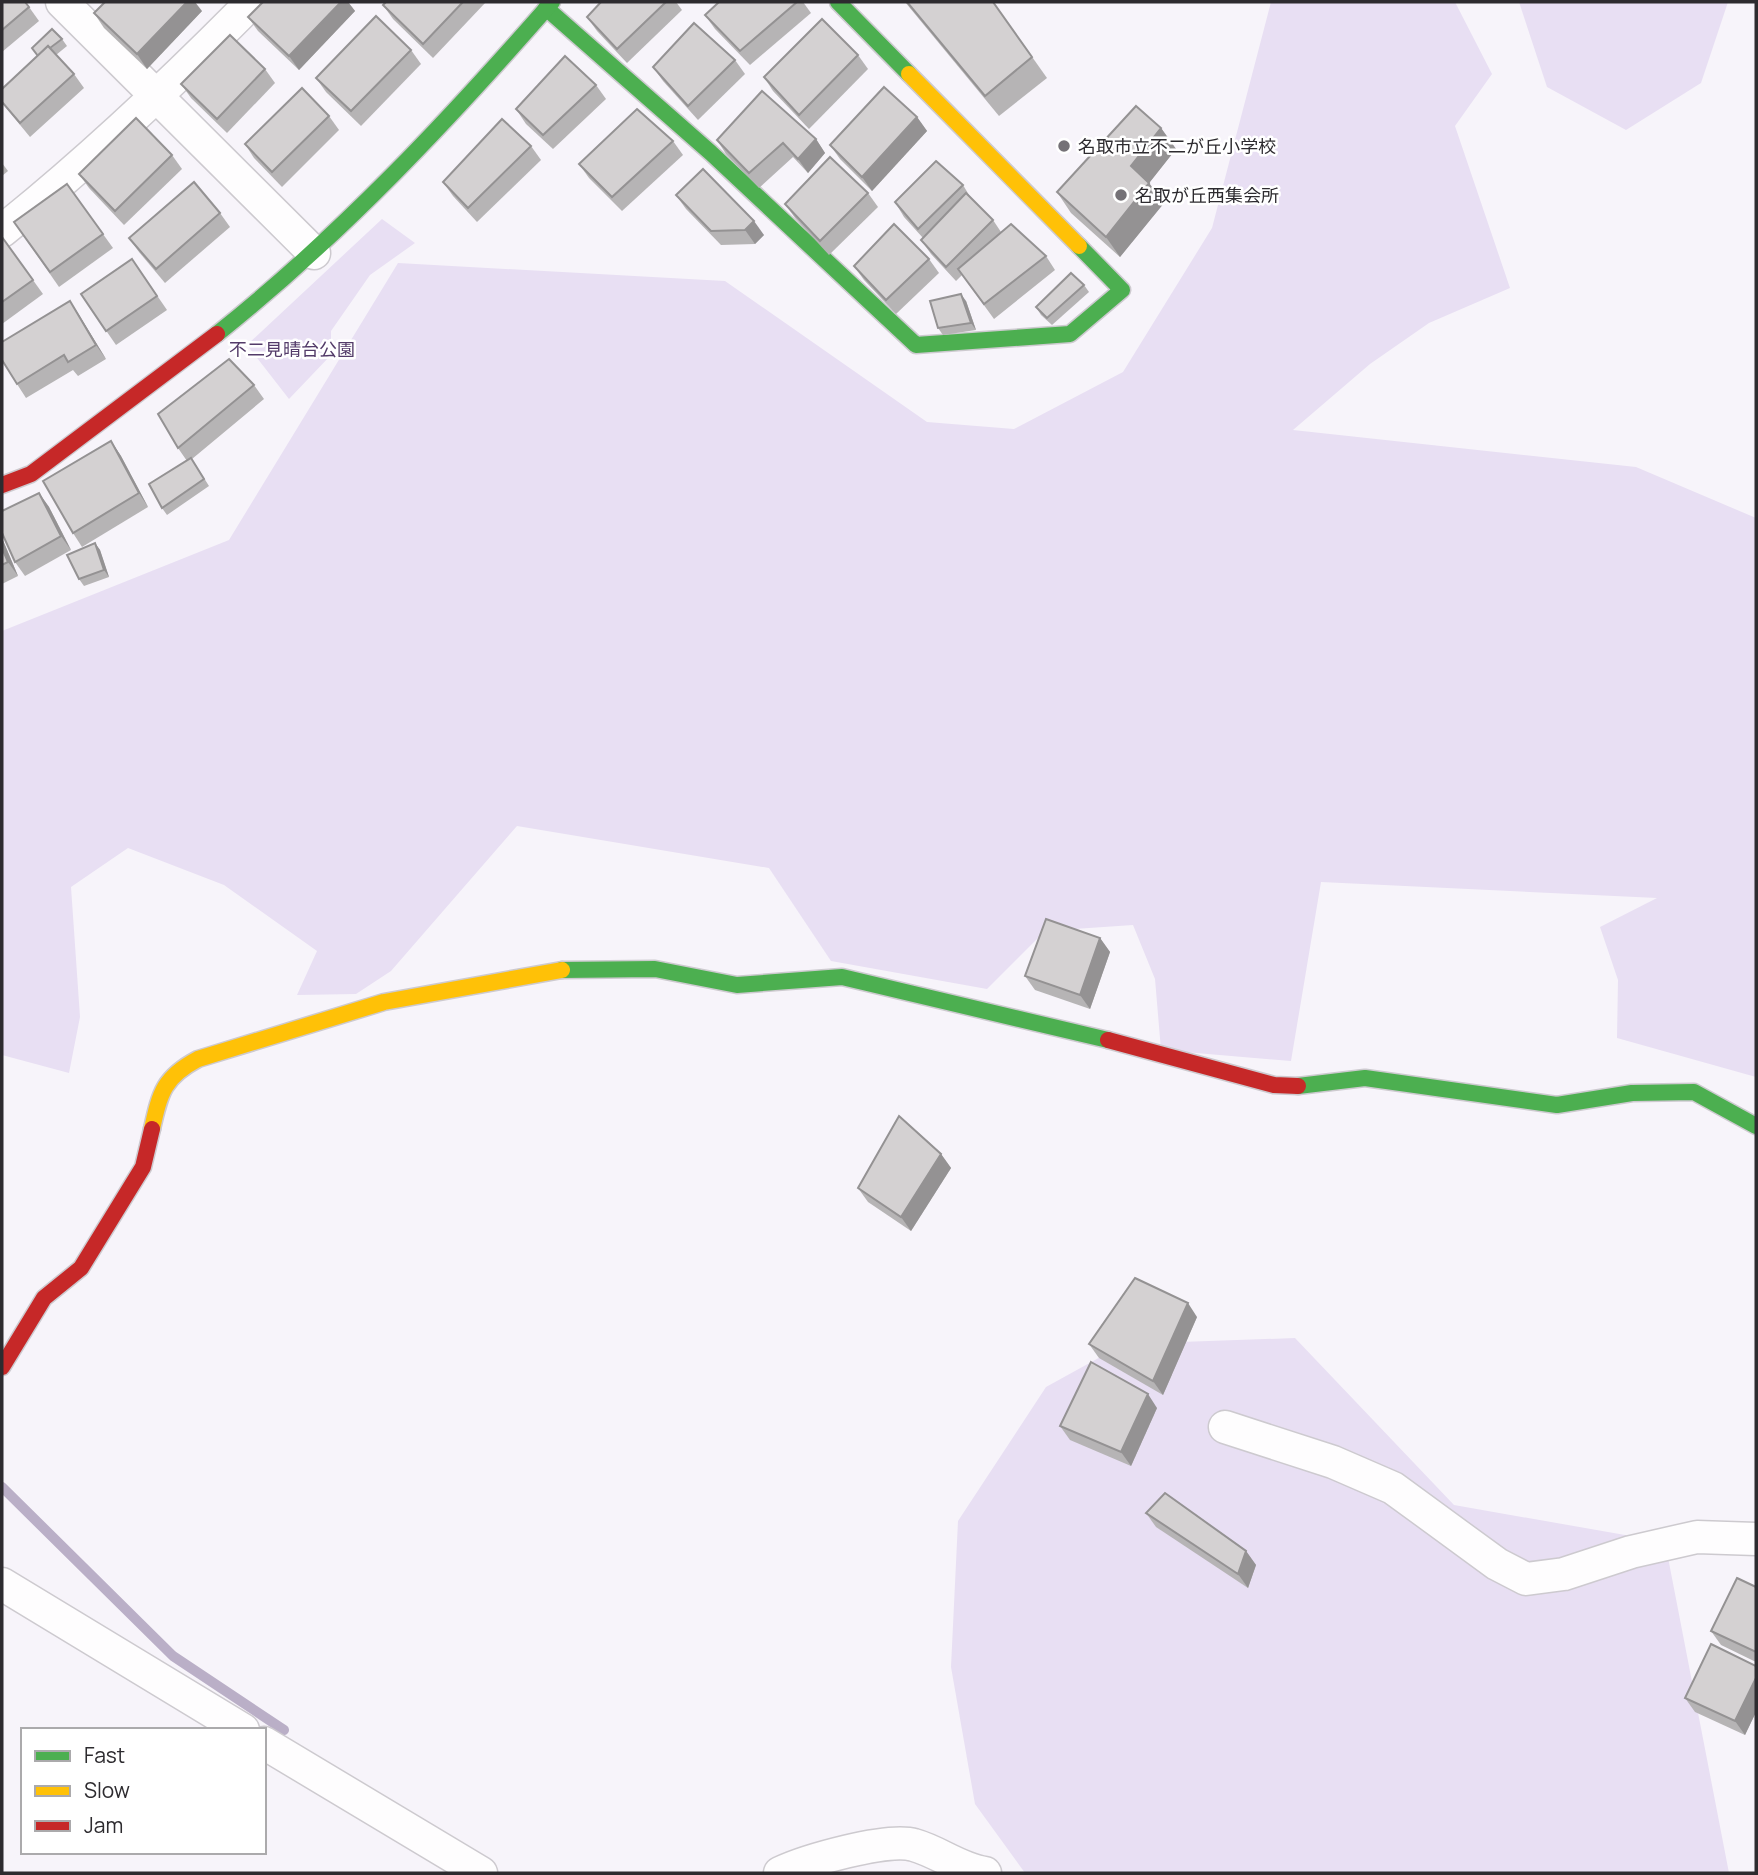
<svg xmlns="http://www.w3.org/2000/svg" width="1758" height="1875" font-family="Manrope,'Noto Sans JP',sans-serif">
	<style>
		.green { fill: #e8dff3 }
		.lines { fill: none; stroke-linecap: round; stroke-linejoin: round }
		.stream { stroke: #baafc7; stroke-width: 10 }
		.street-casing { stroke: #cdcacf; stroke-width: 35 }
		.fast-casing { stroke: #cdcacf; stroke-width: 19 }
		.slow-casing { stroke: #cdcacf; stroke-width: 19 }
		.jam-casing { stroke: #cdcacf; stroke-width: 19 }
		.street { stroke: #fefdfe; stroke-width: 32 }
		.fast { stroke: #4caf50; stroke-width: 16 }
		.slow { stroke: #ffc107; stroke-width: 16 }
		.jam { stroke: #c62828; stroke-width: 16 }
		.wall { fill: #b6b4b5 }
		.shaded-wall { fill: #949293 }
		.building { fill: #d4d1d2; stroke: #949293; stroke-width: 2 }
		.poi-dot { fill: #747176; stroke: #fff; stroke-width: 2.5 }
		.labels { text-anchor: middle; dominant-baseline: central; stroke-width: 5; stroke-linejoin: round; paint-order: stroke }
		.poi-label { font-size: 18px; fill: #2d2b2f; stroke: #fff; text-anchor: start }
		.park-label { font-size: 18px; fill: #533b69; stroke: #fff }
	</style>
	<rect width="100%" height="100%" fill="#f7f4fa"/>
	<g class="green">
		<polygon points="1271,2 1455,2 1492,74 1455,126 1510,288 1429,323 1370,364 1293,430 1636,467 1756,518 1756,1077 1617,1038 1618,980 1600,927 1657,898 1321,882 1291,1061 1161,1050 1155,979 1133,925 1045,931 987,989 831,961 769,868 517,826 391,971 356,994 297,995 317,951 224,885 128,848 71,887 80,1017 69,1073 2,1055 2,631 229,540 398,263 725,281 927,422 1014,429 1123,372 1212,228"/>
		<polygon points="1519,2 1728,2 1701,83 1626,130 1547,87"/>
		<polygon points="382,219 415,243 370,275 331,331 331,355 289,399 247,345"/>
		<polygon points="1295,1338 1454,1505 1665,1542 1729,1873 1025,1873 975,1804 951,1667 958,1521 1046,1387 1124,1344"/>
	</g>
	<g class="lines">
		<polyline class="stream" points="2,1487 173,1656 284,1730"/>
		<defs>
			<g id="street">
				<polyline points="62,2 314,253"/>
				<path d="M2,231c89,-71 170,-148 250,-229"/>
				<polyline points="1225,1427 1333,1462 1393,1488 1497,1564 1526,1579 1564,1574 1631,1552 1697,1537 1756,1539"/>
				<polyline points="2,1584 243,1730"/>
				<polyline points="264,1743 481,1873"/>
				<path d="M780,1873c25,-12 108,-36 134,-28 25,7 45,24 71,28"/>
			</g>
			<g id="fast">
				<polyline points="838,2 909,74"/>
				<polyline points="546,8 711,153 916,345 1070,334 1122,290 1079,246"/>
				<path d="M217,334c124,-99 231,-213 335,-332"/>
				<polyline points="562,970 655,969 737,985 842,977 1108,1040"/>
				<polyline points="1298,1086 1365,1078 1557,1105 1632,1093 1694,1092 1756,1126"/>
			</g>
			<g id="slow">
				<polyline points="909,74 1079,246"/>
				<path d="M152,1129c8,-37 12,-52 46,-70l186,-57 178,-32"/>
			</g>
			<g id="jam">
				<polyline points="2,485 31,474 217,334"/>
				<polyline points="1108,1040 1274,1085 1298,1086"/>
				<polyline points="2,1367 44,1298 81,1268 143,1167 152,1129"/>
			</g>
		</defs>
		<use href="#street" class="street-casing"/>
		<use href="#fast" class="fast-casing"/>
		<use href="#slow" class="slow-casing"/>
		<use href="#jam" class="jam-casing"/>
		<use href="#street" class="street"/>
		<use href="#fast" class="fast"/>
		<use href="#slow" class="slow"/>
		<use href="#jam" class="jam"/>
	</g>
	<g class="wall">
		<polygon points="2,2 29,7 39,21 2,52"/>
		<polygon points="263,2 348,2 355,11 299,70 258,31 248,17"/>
		<polygon points="386,2 486,2 433,58 393,19 383,5"/>
		<polygon points="601,2 676,2 682,10 627,63 597,31 587,17"/>
		<polygon points="719,2 803,2 811,13 750,65 715,29 705,15"/>
		<polygon points="905,2 993,2 1047,78 999,116"/>
		<polygon points="202,11 147,69 104,28 94,13"/>
		<polygon points="62,39 67,46 56,55 74,74 84,88 30,137 2,103 2,89"/>
		<polygon points="411,50 421,64 361,126 326,92 316,78"/>
		<polygon points="858,55 868,69 809,129 773,91 764,77"/>
		<polygon points="735,60 745,74 698,120 663,81 653,67"/>
		<polygon points="265,69 275,83 227,133 191,98 181,84"/>
		<polygon points="596,85 606,99 553,149 526,124 516,109"/>
		<polygon points="329,116 339,130 282,187 254,158 245,144"/>
		<polygon points="917,117 927,131 872,191 840,159 830,145"/>
		<polygon points="1161,128 1176,149 1149,183 1164,203 1120,257 1071,213 1057,192"/>
		<polygon points="816,139 825,153 808,173 793,157 759,188 726,154 717,140"/>
		<polygon points="673,141 683,155 622,211 589,178 579,164"/>
		<polygon points="531,146 541,160 477,222 453,196 443,182"/>
		<polygon points="172,155 182,169 124,225 89,188 79,174"/>
		<polygon points="2,163 8,171 2,176"/>
		<polygon points="67,184 113,248 59,287 14,222"/>
		<polygon points="963,185 972,200 993,220 1001,232 1046,256 1055,270 994,319 962,275 956,281 931,254 921,240 923,238 904,217 895,202"/>
		<polygon points="868,193 878,207 829,255 795,218 785,204"/>
		<polygon points="676,195 764,235 755,244 721,245 686,209"/>
		<polygon points="220,213 230,227 165,283 139,252 129,238"/>
		<polygon points="2,237 43,294 2,324"/>
		<polygon points="132,259 167,310 116,345 81,294"/>
		<polygon points="929,259 939,273 896,314 864,280 854,266"/>
		<polygon points="1084,285 1089,292 1052,325 1041,315 1036,307"/>
		<polygon points="70,301 79,315 106,359 78,376 73,370 26,398 17,384"/>
		<polygon points="966,301 976,330 943,335 938,328"/>
		<polygon points="254,385 264,399 192,459 209,486 167,515 162,508 187,461 178,448"/>
		<polygon points="111,441 121,456 148,507 82,547 73,533"/>
		<polygon points="39,493 49,507 71,550 25,576 15,562"/>
		<polygon points="2,538 18,576 2,584"/>
		<polygon points="95,543 100,550 109,577 84,586 79,579"/>
		<polygon points="1100,938 1110,952 1090,1009 1035,990 1025,976"/>
		<polygon points="941,1154 951,1168 911,1231 868,1202 858,1188"/>
		<polygon points="1197,1317 1163,1395 1099,1358 1089,1344"/>
		<polygon points="1157,1408 1131,1466 1070,1440 1060,1426"/>
		<polygon points="1146,1513 1246,1551 1256,1565 1248,1588 1156,1527"/>
		<polygon points="1756,1587 1756,1662 1721,1645 1711,1631"/>
		<polygon points="1756,1666 1756,1712 1745,1735 1695,1712 1685,1698"/>
	</g>
	<g class="shaded-wall">
		<polygon points="187,2 195,2 202,11 147,69 137,54"/>
		<polygon points="341,2 348,2 355,11 299,70 289,56"/>
		<polygon points="917,117 927,131 872,191 862,177"/>
		<polygon points="1161,128 1176,149 1146,187 1131,166"/>
		<polygon points="816,139 825,153 808,173 798,159"/>
		<polygon points="1149,183 1164,203 1120,257 1106,237"/>
		<polygon points="754,221 764,235 755,244 745,230"/>
		<polygon points="961,294 966,301 976,330 971,323"/>
		<polygon points="70,301 79,315 106,359 96,345"/>
		<polygon points="111,441 121,456 148,507 139,493"/>
		<polygon points="39,493 49,507 71,550 61,536"/>
		<polygon points="2,538 18,576 8,562 2,548"/>
		<polygon points="95,543 100,550 109,577 104,570"/>
		<polygon points="1100,938 1110,952 1090,1009 1080,995"/>
		<polygon points="941,1154 951,1168 911,1231 901,1217"/>
		<polygon points="1188,1303 1197,1317 1163,1395 1153,1381"/>
		<polygon points="1148,1394 1157,1408 1131,1466 1121,1452"/>
		<polygon points="1246,1551 1256,1565 1248,1588 1238,1574"/>
		<polygon points="1756,1678 1756,1712 1745,1735 1735,1721"/>
	</g>
	<g class="building">
		<polygon points="2,2 25,2 29,7 2,30"/>
		<polygon points="105,2 187,2 137,54 94,13"/>
		<polygon points="263,2 341,2 289,56 248,17"/>
		<polygon points="386,2 463,2 423,44 383,5"/>
		<polygon points="601,2 666,2 617,49 587,17"/>
		<polygon points="719,2 797,2 740,51 705,15"/>
		<polygon points="907,2 993,2 1032,57 985,96"/>
		<polygon points="376,16 411,50 351,111 316,78"/>
		<polygon points="822,19 858,55 799,115 764,77"/>
		<polygon points="694,23 735,60 688,106 653,67"/>
		<polygon points="52,29 62,39 50,48 48,46 38,56 32,48"/>
		<polygon points="230,35 265,69 217,119 181,84"/>
		<polygon points="48,46 74,74 20,123 2,102 2,89"/>
		<polygon points="565,56 596,85 543,135 516,109"/>
		<polygon points="884,87 917,117 862,177 830,145"/>
		<polygon points="302,88 329,116 272,172 245,144"/>
		<polygon points="762,91 816,139 798,159 783,143 749,173 717,140"/>
		<polygon points="1136,106 1161,128 1131,166 1149,183 1106,237 1057,192"/>
		<polygon points="637,109 673,141 612,197 579,164"/>
		<polygon points="136,118 172,155 115,211 79,174"/>
		<polygon points="502,119 531,146 468,208 443,182"/>
		<polygon points="830,157 868,193 820,241 785,204"/>
		<polygon points="936,161 963,185 918,229 895,202"/>
		<polygon points="703,169 754,221 745,230 711,231 676,195"/>
		<polygon points="194,182 220,213 156,269 129,238"/>
		<polygon points="67,184 103,234 50,272 14,222"/>
		<polygon points="966,193 993,220 946,267 921,240"/>
		<polygon points="894,224 929,259 886,300 854,266"/>
		<polygon points="1011,224 1046,256 984,304 958,269"/>
		<polygon points="2,237 33,280 2,302"/>
		<polygon points="132,259 157,296 106,331 81,294"/>
		<polygon points="1071,273 1084,285 1047,318 1036,307"/>
		<polygon points="961,294 971,323 938,328 930,301"/>
		<polygon points="70,301 96,345 68,362 64,355 17,384 2,360 2,342"/>
		<polygon points="229,359 254,385 178,448 158,414"/>
		<polygon points="111,441 139,493 73,533 43,481"/>
		<polygon points="191,458 204,479 162,508 149,484"/>
		<polygon points="39,493 61,536 15,562 2,533 2,511"/>
		<polygon points="95,543 104,570 79,579 67,555"/>
		<polygon points="2,548 8,562 2,565"/>
		<polygon points="1046,919 1100,938 1080,995 1025,976"/>
		<polygon points="899,1116 941,1154 901,1217 858,1188"/>
		<polygon points="1135,1278 1188,1303 1153,1381 1089,1344"/>
		<polygon points="1091,1362 1148,1394 1121,1452 1060,1426"/>
		<polygon points="1165,1493 1246,1551 1238,1574 1146,1513"/>
		<polygon points="1737,1578 1756,1587 1756,1652 1711,1631"/>
		<polygon points="1711,1644 1756,1666 1756,1678 1735,1721 1685,1698"/>
	</g>
	<g class="poi-dot">
		<circle cx="1064" cy="146" r="7"/>
		<circle cx="1121" cy="195" r="7"/>
	</g>
	<g class="labels">
		<g class="poi-label">
			<text x="1078" y="146">名取市立不二が丘小学校</text>
			<text x="1135" y="195">名取が丘西集会所</text>
		</g>
		<g class="park-label">
			<text x="292" y="349">不二見晴台公園</text>
		</g>
	</g>
	<rect width="1758" height="1875" fill="none" stroke="#2d2b2f" stroke-width="7"/>
	<rect x="21" y="1728" width="245" height="126" fill="#ffffff" stroke="#abaaac" stroke-width="2"/>
	<rect x="35" y="1751" width="35" height="10" fill="#4caf50" stroke="#abaaac" stroke-width="2"/>
	<text x="84" y="1763" font-size="21" fill="#2d2b2f">Fast</text>
	<rect x="35" y="1786" width="35" height="10" fill="#ffc107" stroke="#abaaac" stroke-width="2"/>
	<text x="84" y="1798" font-size="21" fill="#2d2b2f">Slow</text>
	<rect x="35" y="1821" width="35" height="10" fill="#c62828" stroke="#abaaac" stroke-width="2"/>
	<text x="84" y="1833" font-size="21" fill="#2d2b2f">Jam</text>
</svg>
